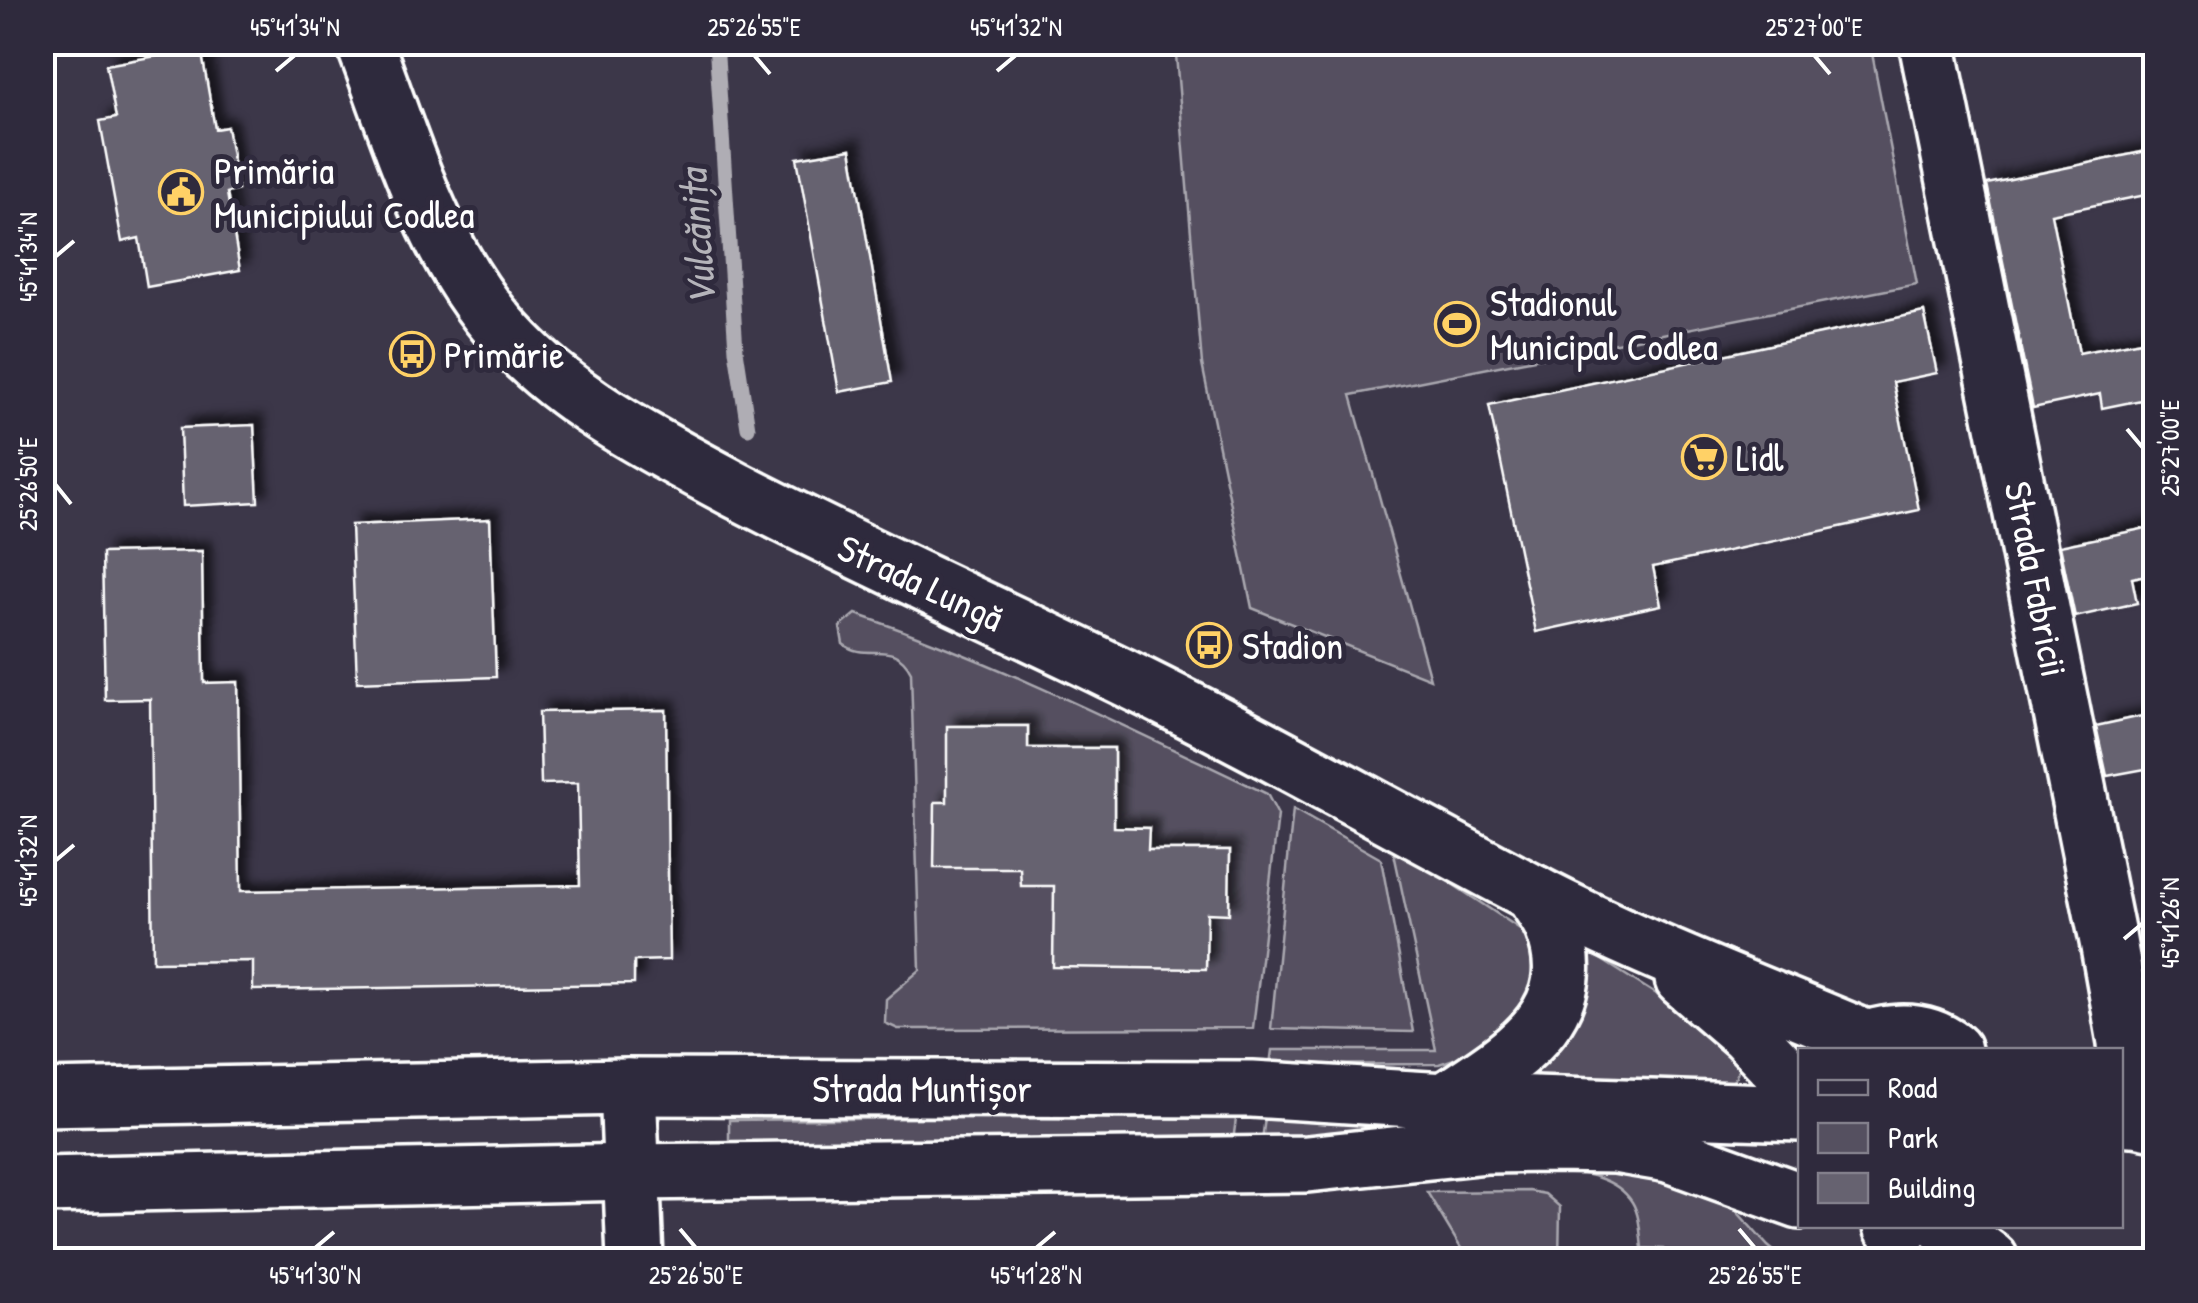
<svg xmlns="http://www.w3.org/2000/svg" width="2198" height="1303" font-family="'Patrick Hand',sans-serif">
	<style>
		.green { fill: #555060; stroke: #aaa8b0; stroke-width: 2.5 }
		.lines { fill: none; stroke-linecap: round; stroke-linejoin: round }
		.stream { stroke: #afadb4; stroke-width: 15 }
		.building { fill: #666270; stroke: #fff; stroke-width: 2.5; filter: url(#shadow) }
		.minor-casing { stroke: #fff; stroke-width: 62 }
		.secondary-casing { stroke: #fff; stroke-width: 62 }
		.trunk-casing { stroke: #fff; stroke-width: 62 }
		.minor { stroke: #2f2a3d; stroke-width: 55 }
		.secondary { stroke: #2f2a3d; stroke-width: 55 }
		.trunk { stroke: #2f2a3d; stroke-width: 55 }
		.ticks { fill: none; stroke: #fff; stroke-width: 4 }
		.labels { text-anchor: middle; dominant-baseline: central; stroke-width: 10; stroke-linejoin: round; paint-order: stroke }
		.poi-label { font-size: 38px; fill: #fff; stroke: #2f2a3d; text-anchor: start }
		.street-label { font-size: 38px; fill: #fff; stroke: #2f2a3d }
		.water-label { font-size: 40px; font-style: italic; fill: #b5b4ba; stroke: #2f2a3d }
		.neatline { fill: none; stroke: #fff; stroke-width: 4 }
		.ticks-label { font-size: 25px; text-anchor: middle; fill: #fff }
	</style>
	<defs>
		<filter id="shadow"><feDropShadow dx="9" dy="-9" stdDeviation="5" flood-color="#0009"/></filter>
	</defs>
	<rect width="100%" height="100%" fill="#3c3749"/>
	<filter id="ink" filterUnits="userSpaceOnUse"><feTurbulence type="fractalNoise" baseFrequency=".01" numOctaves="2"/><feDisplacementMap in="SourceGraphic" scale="20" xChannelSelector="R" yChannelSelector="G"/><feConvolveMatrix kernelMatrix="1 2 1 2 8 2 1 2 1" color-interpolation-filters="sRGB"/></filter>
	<g filter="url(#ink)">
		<g class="green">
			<polygon points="1175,43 1870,43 1917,284 1351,395 1430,679 1252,608 1202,364"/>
			<path d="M856,614c141,48 276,116 411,180l11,21 -25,213 -355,1 -13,-6 1,-24 34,-29 -9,-298c-18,-35 -44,-9 -68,-28l-3,-17z"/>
			<polygon points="1293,809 1381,859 1413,1032 1271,1029"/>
			<polygon points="1392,844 1520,929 1533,944 1539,998 1484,1049 1439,1064 1270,1065 1272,1050 1436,1050"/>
			<polygon points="1572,941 1725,1038 1741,1062 1735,1079 1726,1086 1500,1086"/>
			<polygon points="954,1118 1236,1119 1233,1141 729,1146 729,1120"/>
			<polygon points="1265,1118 1373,1118 1380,1123 1382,1130 1378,1137 1262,1140"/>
			<path d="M1578,1156l144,39 46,51 13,11 16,3h-133v-11l-22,-1c-2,-15 -2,-33 -10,-46 -18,-28 -58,-30 -87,-34z"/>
			<polygon points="1529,1191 1545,1194 1560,1207 1559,1260 1468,1260 1427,1192"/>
		</g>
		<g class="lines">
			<polyline class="stream" points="716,42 736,350 748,428"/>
		</g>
		<g class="building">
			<polygon points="201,48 215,129 227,127 238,190 227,193 240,270 147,287 139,238 122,242 100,121 116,118 106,65"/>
			<polygon points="851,149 892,382 839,392 797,158"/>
			<polygon points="2156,149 2156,193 2051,214 2079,353 2156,338 2156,397 2102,408 2100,394 2033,408 1987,184"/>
			<polygon points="1924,312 1937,373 1893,382 1919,510 1653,567 1661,605 1536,632 1489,405"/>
			<polygon points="254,425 258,502 183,506 180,428"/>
			<polygon points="490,519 496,677 357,682 351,525"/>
			<polygon points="2156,526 2156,573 2132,578 2137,603 2075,617 2060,546"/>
			<polygon points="202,551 204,683 238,682 241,891 580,885 578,783 541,784 539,712 666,710 669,960 634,961 634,984 253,990 253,961 153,962 150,699 105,700 102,553"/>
			<polygon points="2156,713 2156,767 2107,776 2096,726"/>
			<polygon points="947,726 1028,726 1028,748 1114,748 1114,827 1149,828 1148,850 1230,850 1229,914 1207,913 1206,969 1053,967 1054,886 1021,886 1020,868 934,868 935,802 947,802"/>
		</g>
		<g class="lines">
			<defs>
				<g id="minor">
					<polyline points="1927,42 2108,941 2126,1042 2130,1118"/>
					<polyline points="628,1087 635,1260"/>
					<polyline points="42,1098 628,1087 1252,1089 1445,1101 1800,1113"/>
					<polyline points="42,1185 632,1172 1307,1164 1487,1145 1554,1144 1615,1145 1669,1154 1800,1201"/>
				</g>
				<polyline id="secondary" points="1945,1226 1990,1260"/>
				<g id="trunk">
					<path d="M364,42c39,101 68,211 143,293 61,68 151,113 231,156 122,63 247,119 371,179 143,69 281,148 422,222 107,56 222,99 334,146"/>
					<polyline points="1683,979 1747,1034 1800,1090"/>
					<path d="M1843,1050c34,-19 77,-26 110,0"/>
					<path d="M1445,1101c62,-42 143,-84 108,-174 -5,-12 -14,-23 -20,-34"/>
					<polyline points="2120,1115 2156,1122"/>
					<polyline points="1892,1226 1903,1226"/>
				</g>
			</defs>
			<use href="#minor" class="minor-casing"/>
			<use href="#secondary" class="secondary-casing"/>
			<use href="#trunk" class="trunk-casing"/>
			<use href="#minor" class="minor"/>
			<use href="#secondary" class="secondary"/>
			<use href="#trunk" class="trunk"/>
		</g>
	</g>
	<path class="ticks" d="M754,55l16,19M1814,55l16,19M276,71l19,-16M997,71l19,-16M55,257l19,-16M2127,429l16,19M55,484l16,20M55,861l19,-16M2124,939l19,-16M680,1229l16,19M1739,1229l16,19M315,1248l19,-16M1036,1248l19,-16"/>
	<defs>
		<symbol id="civic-ring" viewBox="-11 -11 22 22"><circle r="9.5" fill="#2f2a3d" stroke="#ffd166" stroke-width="1.5"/><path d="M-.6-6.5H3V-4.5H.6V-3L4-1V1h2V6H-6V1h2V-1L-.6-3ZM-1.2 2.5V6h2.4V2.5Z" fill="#ffd166"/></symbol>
		<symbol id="stadium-ring" viewBox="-11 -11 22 22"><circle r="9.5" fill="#2f2a3d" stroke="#ffd166" stroke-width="1.5"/><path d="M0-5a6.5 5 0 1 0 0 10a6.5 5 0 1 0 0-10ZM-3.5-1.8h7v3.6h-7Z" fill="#ffd166"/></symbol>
		<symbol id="bus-ring" viewBox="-11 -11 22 22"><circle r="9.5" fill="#2f2a3d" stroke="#ffd166" stroke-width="1.5"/><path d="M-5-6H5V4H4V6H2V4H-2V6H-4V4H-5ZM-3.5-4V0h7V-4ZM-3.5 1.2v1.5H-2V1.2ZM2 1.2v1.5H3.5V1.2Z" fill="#ffd166"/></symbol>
		<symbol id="supermarket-ring" viewBox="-11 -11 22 22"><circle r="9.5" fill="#2f2a3d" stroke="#ffd166" stroke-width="1.5"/><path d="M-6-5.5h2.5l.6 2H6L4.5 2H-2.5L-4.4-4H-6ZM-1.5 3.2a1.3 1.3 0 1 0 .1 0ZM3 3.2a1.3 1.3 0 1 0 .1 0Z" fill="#ffd166"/></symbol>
	</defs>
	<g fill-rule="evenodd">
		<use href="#civic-ring" x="156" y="167" width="50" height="50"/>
		<use href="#stadium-ring" x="1432" y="299" width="50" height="50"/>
		<use href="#bus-ring" x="387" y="329" width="50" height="50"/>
		<use href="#supermarket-ring" x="1679" y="432" width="50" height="50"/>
		<use href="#bus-ring" x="1184" y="620" width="50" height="50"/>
	</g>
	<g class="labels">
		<g class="poi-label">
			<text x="214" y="170">Primăria<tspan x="214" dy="44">Municipiului Codlea</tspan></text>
			<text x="1490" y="302">Stadionul<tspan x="1490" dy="44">Municipal Codlea</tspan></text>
			<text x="444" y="354">Primărie</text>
			<text x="1736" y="457">Lidl</text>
			<text x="1242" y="645">Stadion</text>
		</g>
		<g class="street-label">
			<text transform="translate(2037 579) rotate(79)">Strada Fabricii</text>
			<text transform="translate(921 582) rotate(25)">Strada Lungă</text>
			<text x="922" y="1088">Strada Muntișor</text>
		</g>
		<g class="water-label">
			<text transform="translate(696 238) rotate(-94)">Vulcănița</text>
		</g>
	</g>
	<rect width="2198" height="1303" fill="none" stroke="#2f2a3d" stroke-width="110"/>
	<rect x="1798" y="1048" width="325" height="180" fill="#2f2a3d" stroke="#827f8b" stroke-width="2.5"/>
	<rect x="1818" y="1080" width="50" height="15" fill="#2f2a3d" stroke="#827f8b" stroke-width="2.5"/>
	<text x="1888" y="1098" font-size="30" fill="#ffffff">Road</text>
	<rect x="1818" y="1123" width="50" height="30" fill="#555060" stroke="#827f8b" stroke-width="2.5"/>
	<text x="1888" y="1148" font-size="30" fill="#ffffff">Park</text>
	<rect x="1818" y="1173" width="50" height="30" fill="#666270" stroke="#827f8b" stroke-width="2.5"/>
	<text x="1888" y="1198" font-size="30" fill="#ffffff">Building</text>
	<rect x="55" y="55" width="2088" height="1193" class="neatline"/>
	<g class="ticks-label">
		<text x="295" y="36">45°41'34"N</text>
		<text x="754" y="36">25°26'55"E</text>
		<text x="1016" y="36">45°41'32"N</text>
		<text x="1814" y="36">25°27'00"E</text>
		<text transform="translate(28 257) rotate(-90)" y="9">45°41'34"N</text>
		<text transform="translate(2170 448) rotate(-90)" y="9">25°27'00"E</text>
		<text transform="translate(28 484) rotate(-90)" y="9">25°26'50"E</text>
		<text transform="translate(28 861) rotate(-90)" y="9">45°41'32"N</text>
		<text transform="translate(2170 923) rotate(-90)" y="9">45°41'26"N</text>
		<text x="315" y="1284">45°41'30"N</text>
		<text x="696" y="1284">25°26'50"E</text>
		<text x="1036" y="1284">45°41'28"N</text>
		<text x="1755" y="1284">25°26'55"E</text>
	</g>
</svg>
